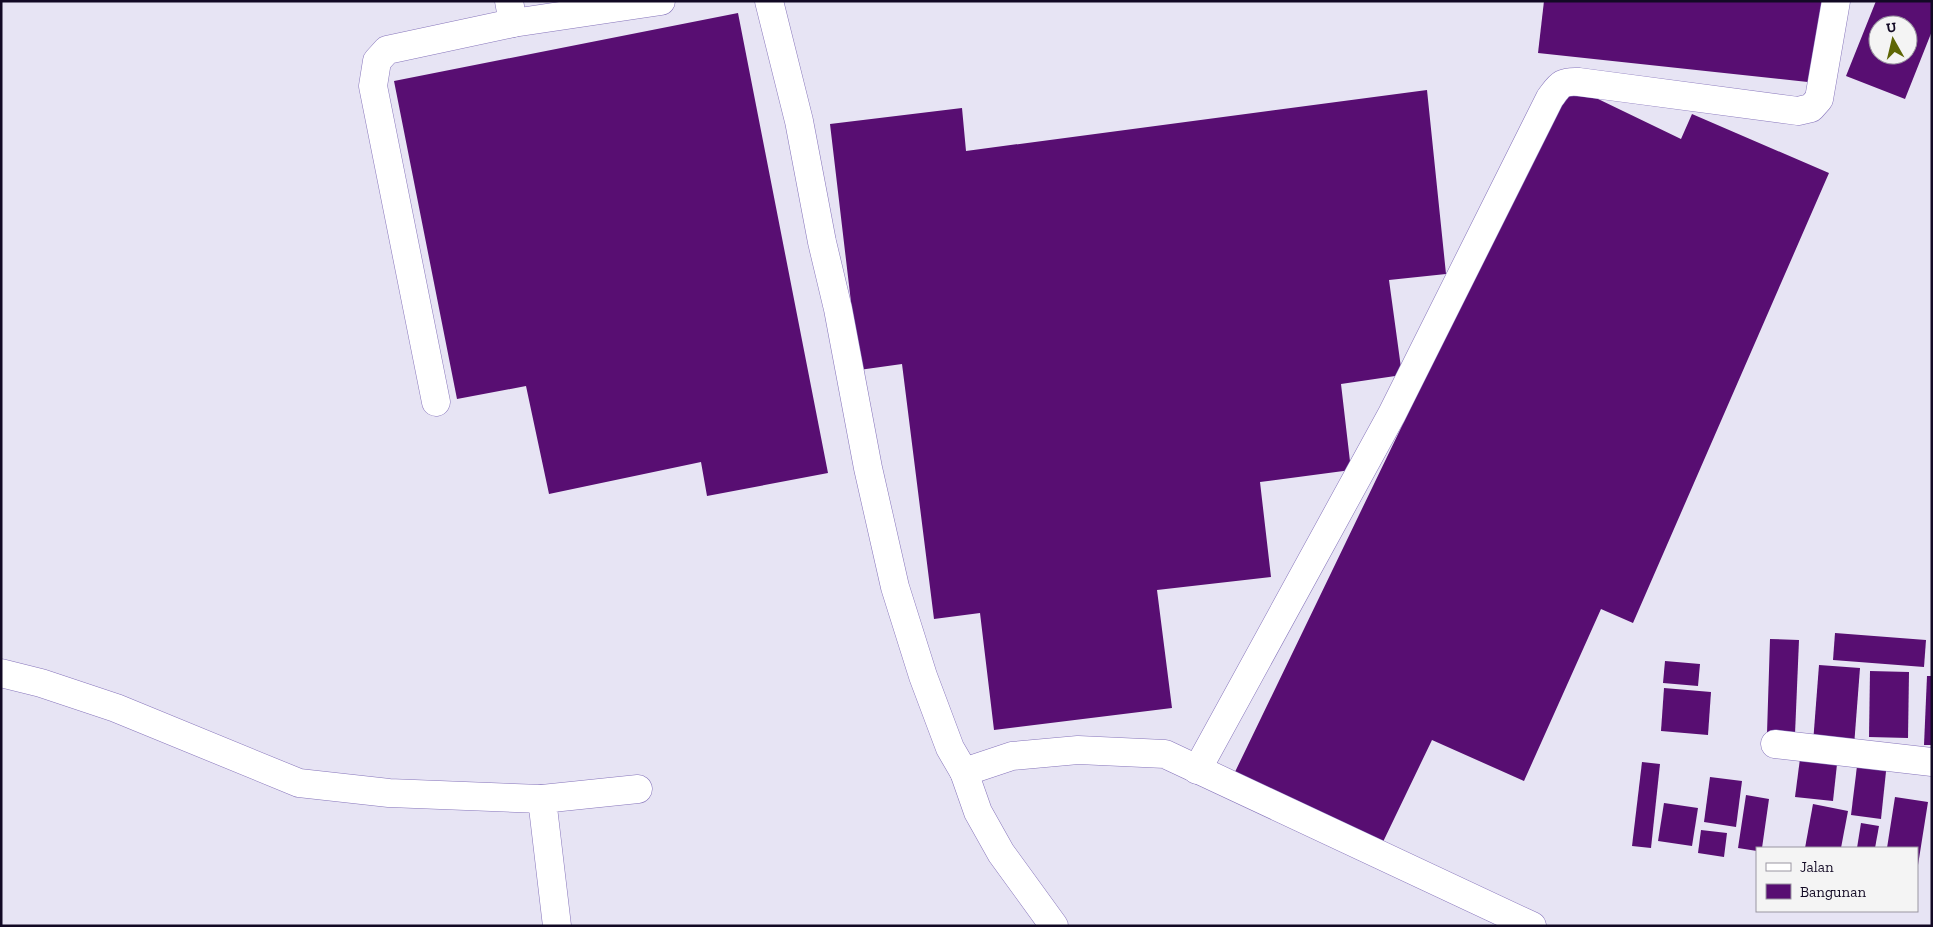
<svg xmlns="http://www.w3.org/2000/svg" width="1933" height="927" font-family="'Zilla Slab',serif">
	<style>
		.building { fill: #580e72; fill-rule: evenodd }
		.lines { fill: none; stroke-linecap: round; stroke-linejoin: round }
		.minor-casing { stroke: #8674bb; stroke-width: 29 }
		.minor { stroke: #fff; stroke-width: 28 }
	</style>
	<rect width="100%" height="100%" fill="#e7e4f4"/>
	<g class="building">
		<polygon points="1544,1 1826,1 1817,83 1538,53"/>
		<path d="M1876,1h56v30l-27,68 -59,-23zM1878,25h30v30h-30z"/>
		<polygon points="738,13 828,473 707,496 701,462 549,494 526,386 457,399 394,81"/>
		<polygon points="1567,84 1681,139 1692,114 1829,173 1633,623 1601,609 1524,781 1432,740 1382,844 1234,774"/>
		<polygon points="1427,90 1446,274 1389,280 1402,375 1341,384 1351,470 1260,482 1271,577 1157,590 1172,708 994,730 980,613 934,619 902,364 859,370 830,124 962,108 966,151"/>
		<polygon points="1835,633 1926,640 1924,667 1833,660"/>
		<polygon points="1770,639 1799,640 1795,734 1767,733"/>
		<polygon points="1665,661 1700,664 1698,686 1663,683"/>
		<polygon points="1819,665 1860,668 1854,746 1813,743"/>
		<polygon points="1870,671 1909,672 1908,738 1869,737"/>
		<polygon points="1927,676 1932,676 1932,745 1924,745"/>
		<polygon points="1664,688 1711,692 1708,735 1661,731"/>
		<polygon points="1801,751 1838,755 1833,801 1795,797"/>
		<polygon points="1858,758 1887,762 1881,819 1851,815"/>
		<polygon points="1642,762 1660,764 1651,848 1632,846"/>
		<polygon points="1710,777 1742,781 1736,827 1704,822"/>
		<polygon points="1746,795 1769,799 1762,848 1757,848 1757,851 1738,848"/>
		<polygon points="1895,797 1928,802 1918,865 1917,848 1887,848"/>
		<polygon points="1664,803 1698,808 1692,846 1658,841"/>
		<polygon points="1813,804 1848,811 1841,848 1805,848"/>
		<polygon points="1861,823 1879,826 1875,848 1857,848"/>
		<polygon points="1701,830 1727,833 1724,857 1698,853"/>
	</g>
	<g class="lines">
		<defs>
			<g id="minor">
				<polyline points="509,1 513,23 661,1"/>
				<polyline points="769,1 799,121 822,242 838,309 868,468 895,587 923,676 950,748 964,772 978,812 1001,853 1054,926"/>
				<polyline points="436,402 373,86 377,61 387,50 513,23"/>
				<polyline points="1,673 41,683 116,708 299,783 389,793 542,799"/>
				<polyline points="1775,744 1932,762"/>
				<path d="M1197,770l195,-356 158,-316c10,-13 11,-17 29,-16l219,29 13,-3 8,-9 17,-98"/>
				<polyline points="964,772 1012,756 1078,750 1165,754 1532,926"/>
				<polyline points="557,926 542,799 638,789"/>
			</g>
		</defs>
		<use href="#minor" class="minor-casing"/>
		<use href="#minor" class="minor"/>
	</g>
	<rect width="1933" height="927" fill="none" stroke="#120924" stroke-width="5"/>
	<rect x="1756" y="847" width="162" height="65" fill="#f4f4f4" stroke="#9a96a1"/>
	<rect x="1766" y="863" width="25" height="8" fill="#ffffff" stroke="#9a96a1"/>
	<text x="1800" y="872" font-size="15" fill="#120924">Jalan</text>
	<rect x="1766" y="884" width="25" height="15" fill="#580e72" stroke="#9a96a1"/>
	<text x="1800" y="897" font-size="15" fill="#120924">Bangunan</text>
	<g transform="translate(1893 40) rotate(352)"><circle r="24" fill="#f4f4f4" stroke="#9a96a1"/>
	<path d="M0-4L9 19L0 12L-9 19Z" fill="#5e6605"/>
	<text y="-8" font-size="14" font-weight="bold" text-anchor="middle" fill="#120924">U</text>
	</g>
</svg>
